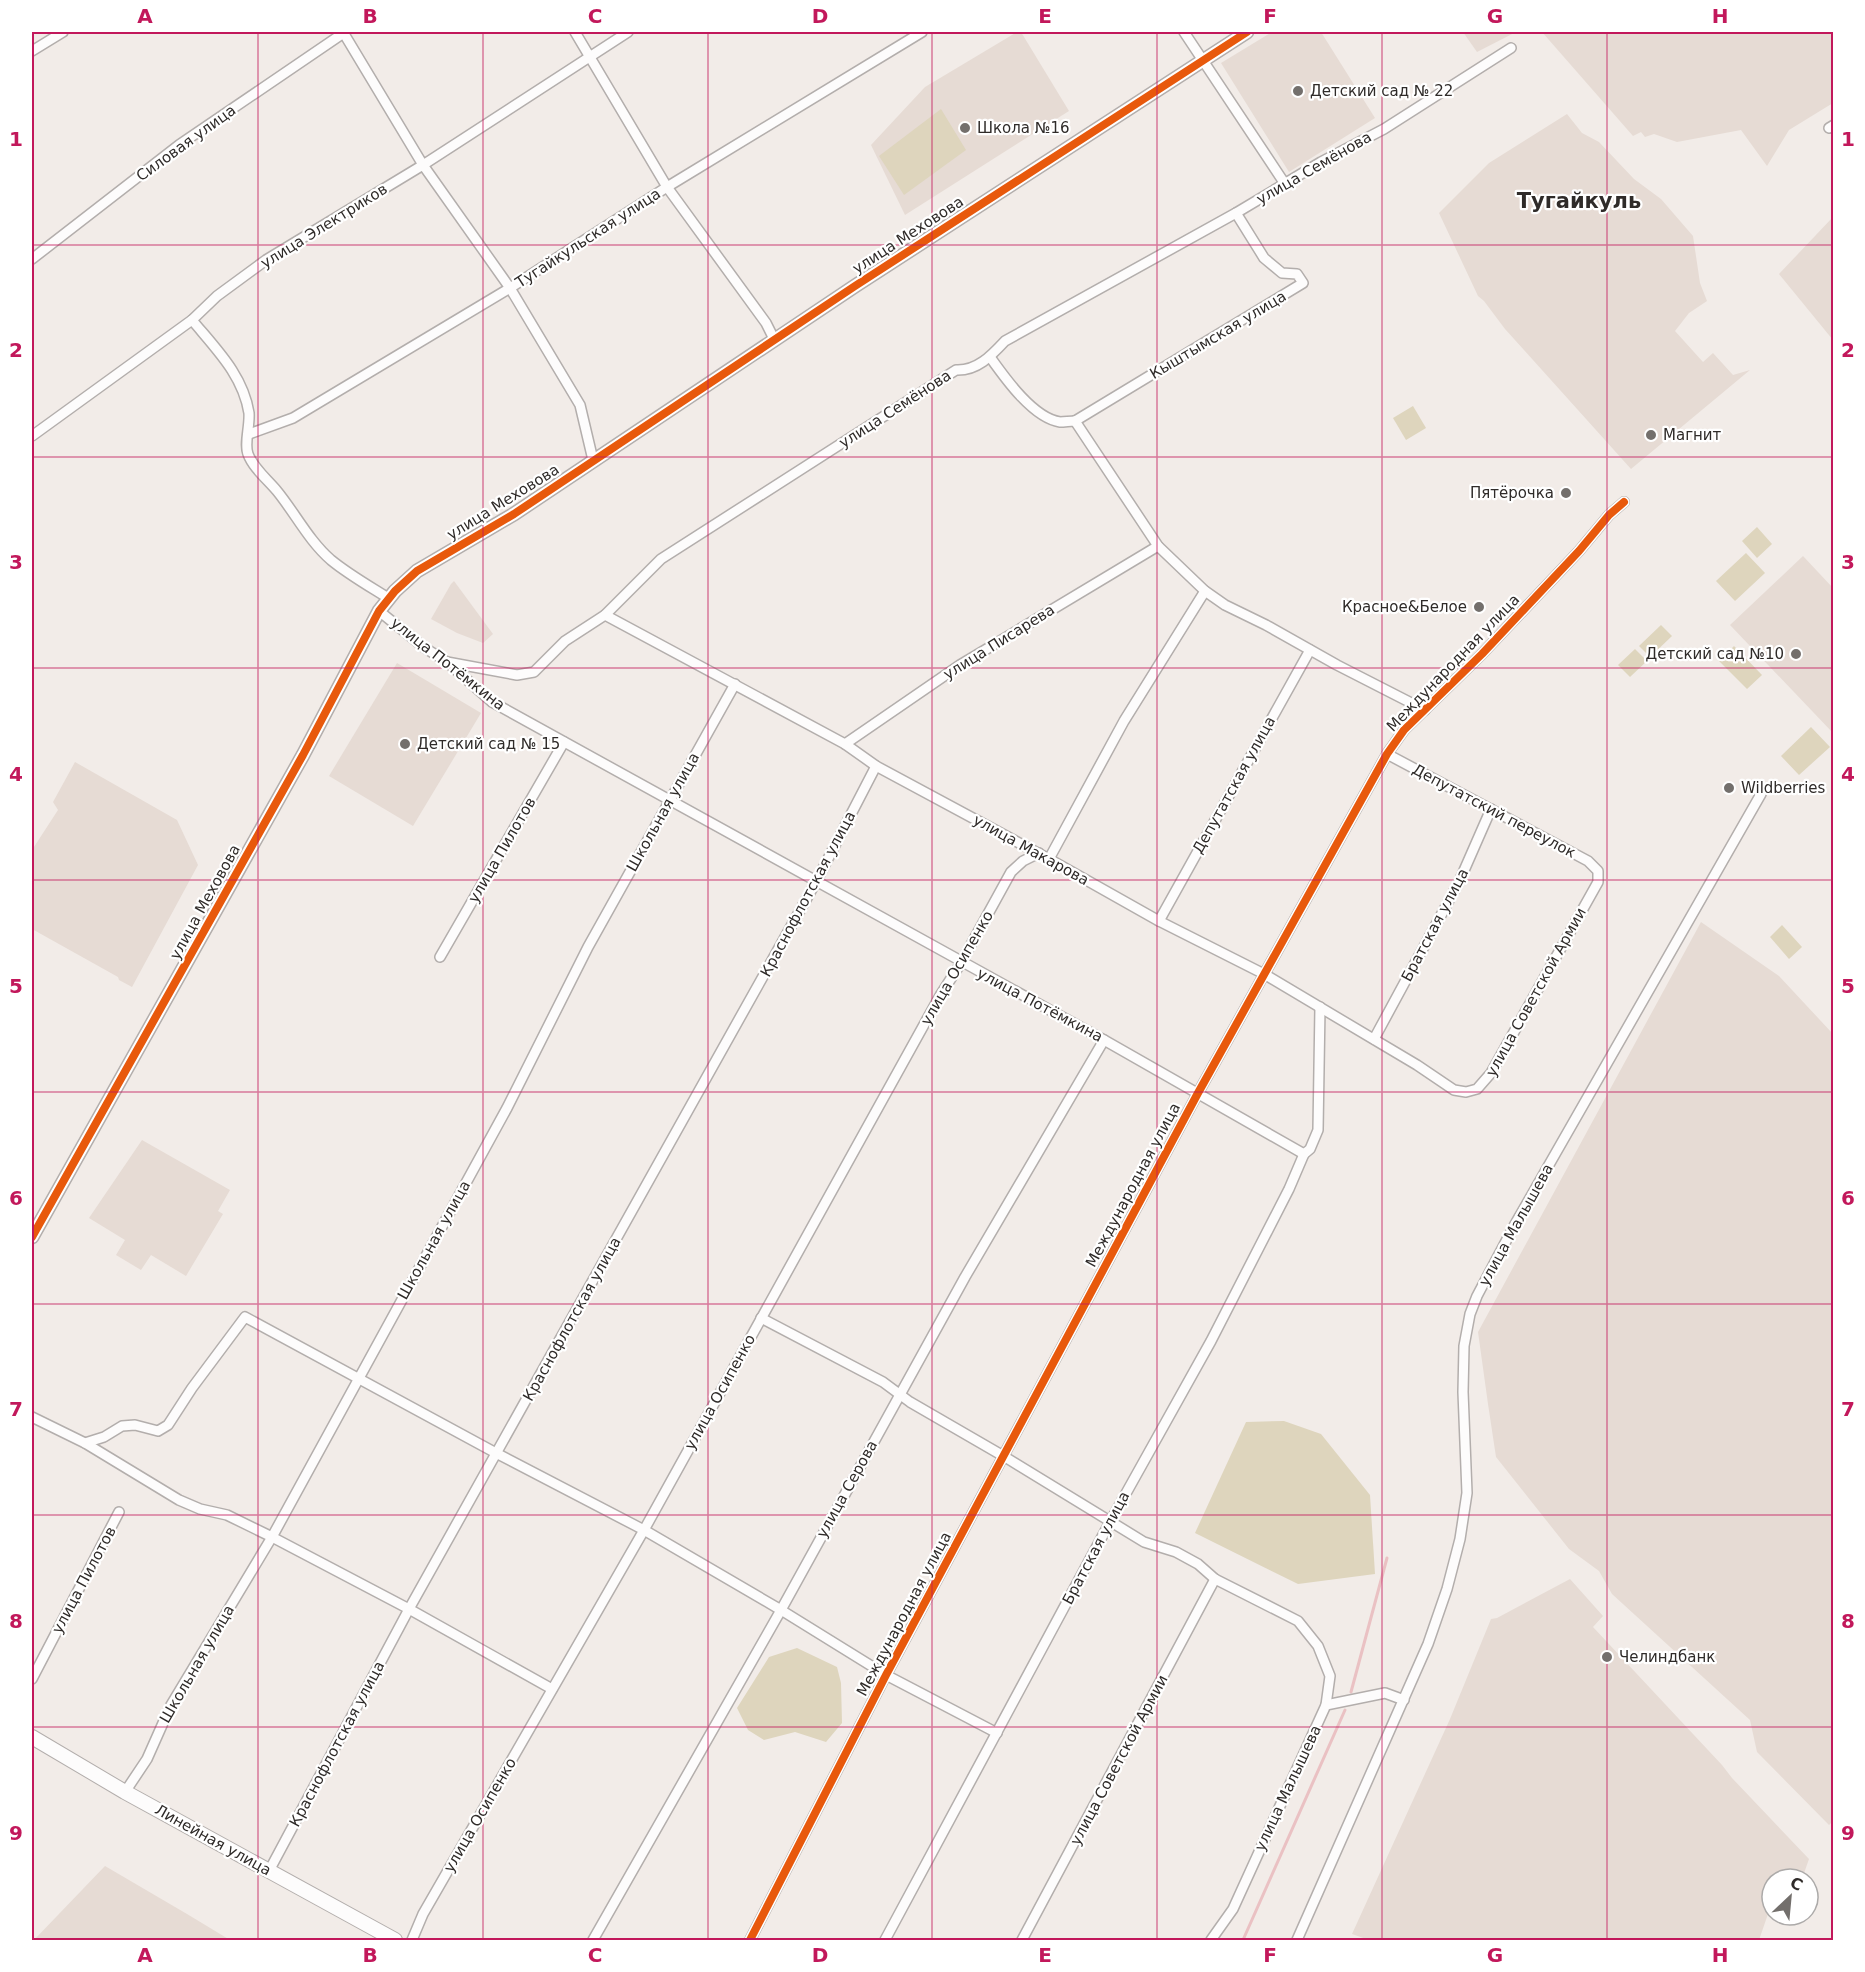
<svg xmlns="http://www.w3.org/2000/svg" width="1865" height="1972" font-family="'DejaVu Sans',sans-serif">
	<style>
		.built { fill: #e6dbd4 }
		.green { fill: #ded5bd }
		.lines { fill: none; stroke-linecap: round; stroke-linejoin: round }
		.stream { stroke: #eac1c3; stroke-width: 3 }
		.street-casing { stroke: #b3aeac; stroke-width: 12 }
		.secondary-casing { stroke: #b3aeac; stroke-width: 15 }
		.primary-casing { stroke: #b3aeac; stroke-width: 16 }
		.street { stroke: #fdfcfc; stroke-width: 9 }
		.secondary { stroke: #fdfcfc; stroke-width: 12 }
		.primary { stroke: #fdfcfc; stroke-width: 14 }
		.cycleway-casing { stroke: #fff; stroke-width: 11 }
		.cycleway { stroke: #e8590c; stroke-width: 8 }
		.grid { fill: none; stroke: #c2185b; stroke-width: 1.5; stroke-opacity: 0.55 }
		.poi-dot { fill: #736f6c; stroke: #fff; stroke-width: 2 }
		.labels { text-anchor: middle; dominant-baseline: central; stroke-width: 4.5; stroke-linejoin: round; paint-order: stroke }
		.poi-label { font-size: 15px; fill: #2f2b29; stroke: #fff; text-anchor: start }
		.street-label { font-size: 15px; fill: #2f2b29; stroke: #fff }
		.district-label { font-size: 21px; font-weight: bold; fill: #2f2b29; stroke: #fff }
		.neatline { fill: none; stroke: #c2185b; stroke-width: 2 }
		.grid-label { font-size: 20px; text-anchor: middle; font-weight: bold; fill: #c2185b }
	</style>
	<rect width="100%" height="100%" fill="#f2ece8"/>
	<g class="built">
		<polygon points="1017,32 1021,32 1069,111 905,215 871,145 925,87"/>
		<polygon points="1272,32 1321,32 1375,118 1289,172 1221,63"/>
		<polygon points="1463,32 1516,32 1477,52"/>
		<polygon points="1542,32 1833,32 1833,103 1789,130 1767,166 1741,130 1677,142 1654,134 1645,137 1641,132 1633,136"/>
		<polygon points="1567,114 1582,133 1599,142 1634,179 1661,199 1693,236 1700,283 1707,301 1689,313 1675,331 1703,362 1713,353 1733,375 1750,370 1631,469 1505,329 1484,301 1478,296 1439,213 1489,163"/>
		<polygon points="1833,217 1833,340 1779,274"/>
		<polygon points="1803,556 1833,588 1833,733 1730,625"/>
		<polygon points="454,581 493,634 483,643 457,633 431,619 451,584"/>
		<polygon points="397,663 481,713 413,826 329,776"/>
		<polygon points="75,762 177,820 198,865 132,987 119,980 118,977 32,929 32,850 58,810 53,802"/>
		<polygon points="1701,922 1779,976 1833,1034 1834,1820 1829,1825 1757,1752 1750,1720 1612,1594 1599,1571 1569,1549 1496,1457 1488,1404 1478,1332"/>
		<polygon points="142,1140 230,1190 218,1211 223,1214 186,1276 151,1255 141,1270 116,1255 125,1240 89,1218"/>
		<polygon points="1570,1579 1603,1616 1593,1627 1722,1765 1732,1778 1809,1859 1802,1879 1772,1879 1772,1914 1768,1914 1759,1940 1369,1940 1352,1934 1450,1719 1491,1619 1497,1618"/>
		<polygon points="105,1866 187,1914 230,1940 34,1940"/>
	</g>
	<g class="green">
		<polygon points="941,109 966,150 904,195 879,156"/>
		<polygon points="1413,406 1426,428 1406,440 1393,418"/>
		<polygon points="1757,527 1772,544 1757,558 1742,541"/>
		<polygon points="1746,553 1765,573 1735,601 1716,581"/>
		<polygon points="1661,625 1672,636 1650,657 1639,646"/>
		<polygon points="1734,646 1762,675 1747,689 1719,661"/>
		<polygon points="1635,649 1647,661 1630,677 1618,665"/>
		<polygon points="1811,727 1830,747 1799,775 1781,756"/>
		<polygon points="1782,925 1802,947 1789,959 1770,937"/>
		<polygon points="1284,1421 1321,1434 1370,1495 1375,1574 1298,1584 1195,1533 1246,1422"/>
		<polygon points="797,1648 837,1667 841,1683 842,1723 826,1742 795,1732 764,1740 748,1730 737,1708 769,1657"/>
	</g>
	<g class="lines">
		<g class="stream">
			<polyline points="1351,1692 1387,1558"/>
			<polyline points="1243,1940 1345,1710"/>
		</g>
		<defs>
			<g id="street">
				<polyline points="343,32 423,165 510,288 580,405 593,460"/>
				<polyline points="575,32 667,187 766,323 774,339"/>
				<polyline points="1184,32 1285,184"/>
				<polyline points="32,51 63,32"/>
				<polyline points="1829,128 1834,125"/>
				<polyline points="32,259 179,145 345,32"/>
				<path d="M192,320c24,29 51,55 57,93 1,13 -5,31 -1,41 5,14 20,26 29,37 18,22 32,50 54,69 17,14 38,26 57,38"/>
				<path d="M990,357c15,21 43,61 70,65 5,0 10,-1 15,-1"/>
				<polyline points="1075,421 1158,546 1205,591 1225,605 1266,625 1337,665 1425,710"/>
				<polyline points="1075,421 1303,283 1297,274 1282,273 1264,258 1236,213"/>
				<polyline points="249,434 293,418 510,288 667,187 922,32"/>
				<polyline points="32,436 192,320 217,296 266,260 423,165 628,32"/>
				<polyline points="379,611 425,648 447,662 492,702 1104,1040 1304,1154"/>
				<polyline points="605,615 845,744 876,766 1049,859 1159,921 1264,974 1417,1065 1454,1090 1466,1092 1477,1089 1491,1073 1598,882 1598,871 1588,861 1387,754"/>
				<path d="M447,662l70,13 17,-3 31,-31 40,-26 56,-56 295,-189c21,1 35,-14 49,-29l231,-128 85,-51 63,-33 127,-81"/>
				<polyline points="845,744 960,665 1158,546"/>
				<polyline points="1049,859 1124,721 1205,591"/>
				<polyline points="1159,921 1310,650"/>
				<polyline points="440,957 564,742"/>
				<polyline points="1374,1039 1459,882 1491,809"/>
				<polyline points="1304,1154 1310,1149 1318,1130 1320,1007"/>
				<polyline points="761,1318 883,1382 910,1402 1005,1457 1144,1542 1176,1552 1198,1564 1215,1579 1298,1621 1318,1646 1330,1676 1326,1705"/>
				<polyline points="32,1417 85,1443 179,1500 200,1509 227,1515 272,1537 409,1609 552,1689"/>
				<polyline points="85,1443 104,1437 122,1426 135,1425 158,1431 168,1425 192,1388 245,1317 496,1453 644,1530 781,1610 886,1675 997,1733"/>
				<polyline points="32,1679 119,1512"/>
				<polyline points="125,1792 147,1759 171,1705 272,1537 507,1108 588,947 735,684"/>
				<polyline points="269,1871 409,1609 817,880 876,766"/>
				<polyline points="412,1940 423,1914 644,1530 941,994 961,963 1011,872 1023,861 1039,853"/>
				<polyline points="593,1940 781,1610 965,1277 1104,1040"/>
				<polyline points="750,1940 886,1675 1198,1093 1387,754 1404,730 1482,654 1579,551 1609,515 1624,502"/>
				<polyline points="885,1940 1110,1522 1211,1341 1289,1189 1304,1154"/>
				<polyline points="1022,1940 1215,1579"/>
				<polyline points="1211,1940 1233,1909 1326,1705 1385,1693 1404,1700"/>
				<polyline points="1297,1940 1428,1644 1447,1589 1460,1539 1467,1493 1463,1392 1464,1346 1470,1314 1477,1296 1514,1226 1761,794"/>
			</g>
			<polyline id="secondary" points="32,1237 303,755 379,611 395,591 417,571 514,514 855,286 1247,32"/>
			<polyline id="primary" points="32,1737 125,1792 395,1940"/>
		</defs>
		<use href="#street" class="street-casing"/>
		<use href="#secondary" class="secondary-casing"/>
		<use href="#primary" class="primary-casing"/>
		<use href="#street" class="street"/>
		<use href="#secondary" class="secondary"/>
		<use href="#primary" class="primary"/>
		<defs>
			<g id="cycleway">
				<polyline points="32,1237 303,755 379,611 395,591 417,571 514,514 855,286 1247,32"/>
				<polyline points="750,1940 886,1675 1198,1093 1387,754 1404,730 1482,654 1579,551 1609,515 1624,502"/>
			</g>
		</defs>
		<use href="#cycleway" class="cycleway-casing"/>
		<use href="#cycleway" class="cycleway"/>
	</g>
	<path class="grid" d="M258,32v1908M483,32v1908M708,32v1908M932,32v1908M1157,32v1908M1382,32v1908M1607,32v1908M32,245h1802M32,457h1802M32,668h1802M32,880h1802M32,1092h1802M32,1304h1802M32,1515h1802M32,1727h1802"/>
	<g class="poi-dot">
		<circle cx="1298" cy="91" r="6"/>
		<circle cx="965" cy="128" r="6"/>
		<circle cx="1651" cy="435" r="6"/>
		<circle cx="1566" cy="493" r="6"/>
		<circle cx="1479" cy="607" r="6"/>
		<circle cx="1796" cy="654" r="6"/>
		<circle cx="405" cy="744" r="6"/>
		<circle cx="1729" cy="788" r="6"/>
		<circle cx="1607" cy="1657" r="6"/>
	</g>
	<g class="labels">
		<g class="poi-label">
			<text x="1310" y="91">Детский сад № 22</text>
			<text x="977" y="128">Школа №16</text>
			<text x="1663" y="435">Магнит</text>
			<text x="1554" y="493" text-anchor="end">Пятёрочка</text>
			<text x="1467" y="607" text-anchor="end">Красное&amp;Белое</text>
			<text x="1784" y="654" text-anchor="end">Детский сад №10</text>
			<text x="417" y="744">Детский сад № 15</text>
			<text x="1741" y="788">Wildberries</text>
			<text x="1619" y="1657">Челиндбанк</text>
		</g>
		<g class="street-label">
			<text transform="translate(186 143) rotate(-36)">Силовая улица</text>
			<text transform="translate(1314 168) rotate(-30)">улица Семёнова</text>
			<text transform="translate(324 226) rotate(-32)">улица Электриков</text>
			<text transform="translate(908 235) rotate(-33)">улица Меховова</text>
			<text transform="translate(588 238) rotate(-33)">Тугайкульская улица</text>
			<text transform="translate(1218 335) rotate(-31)">Кыштымская улица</text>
			<text transform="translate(895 409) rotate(-33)">улица Семёнова</text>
			<text transform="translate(503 502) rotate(-32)">улица Меховова</text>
			<text transform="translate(999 642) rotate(-32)">улица Писарева</text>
			<text transform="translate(1453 663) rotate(-46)">Международная улица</text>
			<text transform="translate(448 664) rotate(38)">улица Потёмкина</text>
			<text transform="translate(1234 785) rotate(-61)">Депутатская улица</text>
			<text transform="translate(1494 811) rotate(28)">Депутатский переулок</text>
			<text transform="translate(663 812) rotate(-61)">Школьная улица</text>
			<text transform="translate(502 850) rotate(-60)">улица Пилотов</text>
			<text transform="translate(1031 850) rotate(29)">улица Макарова</text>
			<text transform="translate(808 894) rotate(-62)">Краснофлотская улица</text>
			<text transform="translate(205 902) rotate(-61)">улица Меховова</text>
			<text transform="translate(1435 925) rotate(-62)">Братская улица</text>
			<text transform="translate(957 968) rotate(-60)">улица Осипенко</text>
			<text transform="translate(1536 992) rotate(-61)">улица Советской Армии</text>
			<text transform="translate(1040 1005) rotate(28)">улица Потёмкина</text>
			<text transform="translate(1133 1185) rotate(-62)">Международная улица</text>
			<text transform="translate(1516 1225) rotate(-61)">улица Малышева</text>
			<text transform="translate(434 1240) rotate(-61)">Школьная улица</text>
			<text transform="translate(572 1319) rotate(-61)">Краснофлотская улица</text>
			<text transform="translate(720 1392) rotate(-61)">улица Осипенко</text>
			<text transform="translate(847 1489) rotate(-61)">улица Серова</text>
			<text transform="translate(1096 1548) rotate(-62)">Братская улица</text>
			<text transform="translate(84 1580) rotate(-62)">улица Пилотов</text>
			<text transform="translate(904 1614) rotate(-62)">Международная улица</text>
			<text transform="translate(197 1664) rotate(-60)">Школьная улица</text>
			<text transform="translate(337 1744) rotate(-62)">Краснофлотская улица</text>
			<text transform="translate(1119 1760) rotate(-62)">улица Советской Армии</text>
			<text transform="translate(1288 1788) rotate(-65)">улица Малышева</text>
			<text transform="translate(480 1815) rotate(-60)">улица Осипенко</text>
			<text transform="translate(213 1840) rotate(29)">Линейная улица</text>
		</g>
		<g class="district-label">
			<text x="1579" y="201">Тугайкуль</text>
		</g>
	</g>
	<rect width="1865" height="1972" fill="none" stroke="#ffffff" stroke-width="66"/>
	<g transform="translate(1790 1897) rotate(26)"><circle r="28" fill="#ffffff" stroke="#acaaa9" stroke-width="1.5"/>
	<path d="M0-4.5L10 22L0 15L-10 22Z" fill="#736f6c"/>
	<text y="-9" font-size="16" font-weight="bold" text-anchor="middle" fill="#2f2b29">С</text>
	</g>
	<rect x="33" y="33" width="1799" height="1906" class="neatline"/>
	<g class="grid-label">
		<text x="145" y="23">A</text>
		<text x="370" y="23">B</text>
		<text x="595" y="23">C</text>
		<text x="820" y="23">D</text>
		<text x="1045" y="23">E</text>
		<text x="1270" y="23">F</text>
		<text x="1495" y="23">G</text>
		<text x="1720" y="23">H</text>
		<text x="16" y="146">1</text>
		<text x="1848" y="146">1</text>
		<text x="16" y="357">2</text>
		<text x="1848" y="357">2</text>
		<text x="16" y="569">3</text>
		<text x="1848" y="569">3</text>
		<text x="16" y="781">4</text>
		<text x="1848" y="781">4</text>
		<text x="16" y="993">5</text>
		<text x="1848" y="993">5</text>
		<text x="16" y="1205">6</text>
		<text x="1848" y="1205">6</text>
		<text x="16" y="1416">7</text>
		<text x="1848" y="1416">7</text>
		<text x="16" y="1628">8</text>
		<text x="1848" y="1628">8</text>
		<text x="16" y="1840">9</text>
		<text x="1848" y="1840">9</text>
		<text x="145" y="1962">A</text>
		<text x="370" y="1962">B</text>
		<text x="595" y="1962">C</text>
		<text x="820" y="1962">D</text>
		<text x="1045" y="1962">E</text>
		<text x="1270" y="1962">F</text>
		<text x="1495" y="1962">G</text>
		<text x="1720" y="1962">H</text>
	</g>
</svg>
